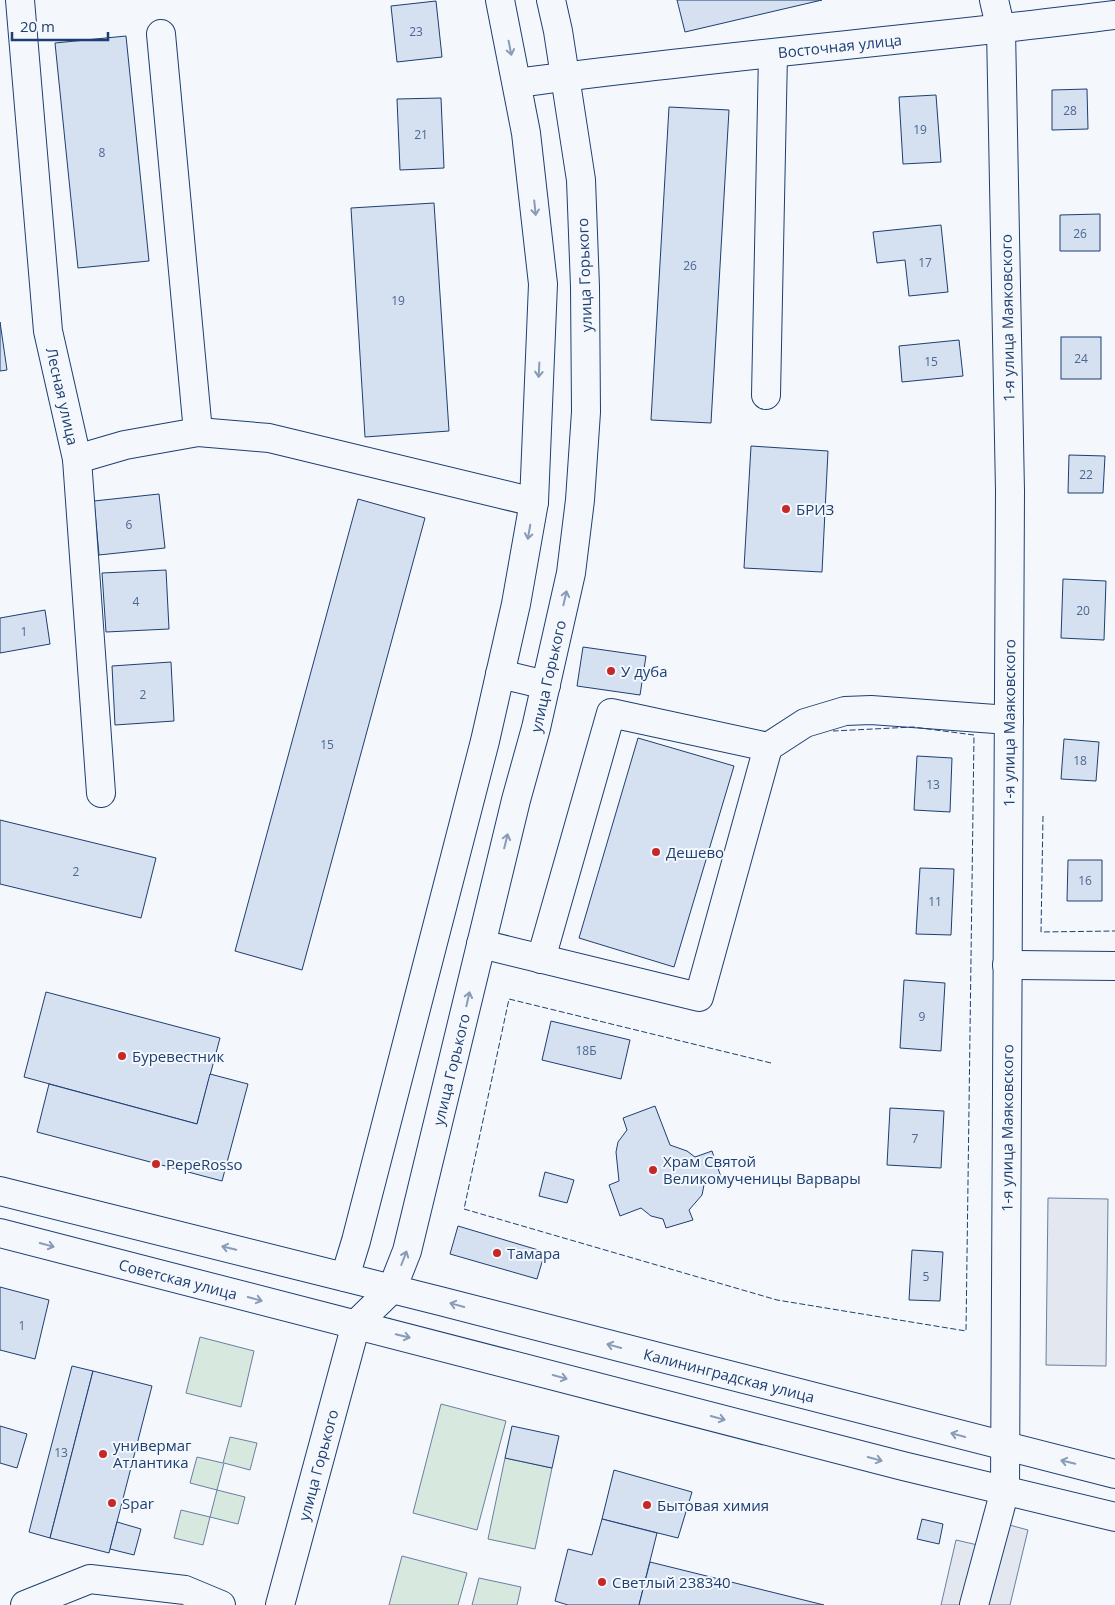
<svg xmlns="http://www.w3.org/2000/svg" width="1115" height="1605" font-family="'Open Sans',sans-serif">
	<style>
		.green { fill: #d7e8df; stroke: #687fa3 }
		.parking { fill: #e3e8f0; stroke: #687fa3 }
		.building { fill: #d5e0f0; stroke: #1d3f73 }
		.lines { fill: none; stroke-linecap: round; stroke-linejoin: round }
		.minor-casing { stroke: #1d3f73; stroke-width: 30 }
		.major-casing { stroke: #1d3f73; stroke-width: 30 }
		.minor { stroke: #f4f7fb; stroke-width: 28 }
		.major { stroke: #f4f7fb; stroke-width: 28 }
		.fence { stroke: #1d3f73; stroke-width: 1; stroke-dasharray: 6 2.5; stroke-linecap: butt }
		.oneway { stroke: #889bb7 }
		.poi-dot { fill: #c62828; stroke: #f4f7fb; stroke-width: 2 }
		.labels { text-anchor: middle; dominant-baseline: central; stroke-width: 4; stroke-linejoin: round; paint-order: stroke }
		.number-label { font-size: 12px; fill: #4b6792 }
		.street-label { font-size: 15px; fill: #1d3f73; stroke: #f4f7fb }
		.poi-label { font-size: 15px; fill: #1d3f73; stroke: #f4f7fb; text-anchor: start }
	</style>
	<rect width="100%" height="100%" fill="#f4f7fb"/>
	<g class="green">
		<polygon points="200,1337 254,1351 241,1407 186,1393"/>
		<polygon points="441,1404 506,1421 477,1530 413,1513"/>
		<polygon points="230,1437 257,1443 250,1470 224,1463 217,1490 245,1497 238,1524 210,1517 203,1545 174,1538 181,1510 210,1517 217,1490 190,1483 197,1457 223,1463"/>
		<polygon points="505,1458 552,1468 535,1549 488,1539"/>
		<polygon points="402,1556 467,1573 458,1605 389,1605"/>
		<polygon points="479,1578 521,1587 517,1605 472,1605"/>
	</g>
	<g class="parking">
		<polygon points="1048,1198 1108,1199 1106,1366 1046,1365"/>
		<polygon points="1002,1523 1028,1530 1010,1605 941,1605 956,1540 995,1549"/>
	</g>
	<g class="building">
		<polygon points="677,0 822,0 685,32"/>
		<polygon points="436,1 442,57 397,62 391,6"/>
		<polygon points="126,36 149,261 78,268 55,43"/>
		<polygon points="1087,89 1088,129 1052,130 1052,90"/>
		<polygon points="936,95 941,162 903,164 899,97"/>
		<polygon points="441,98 444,168 400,170 397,99"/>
		<polygon points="669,107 729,110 711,423 651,420"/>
		<polygon points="434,203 449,431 365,437 351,208"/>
		<polygon points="1100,214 1100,251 1060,251 1060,215"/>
		<polygon points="941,225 948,292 909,296 905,260 877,263 873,232"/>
		<polygon points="0,322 7,370 0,371"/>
		<rect x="1061" y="337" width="40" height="42"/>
		<polygon points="959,340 963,376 902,382 899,346"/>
		<polygon points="751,446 828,451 822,572 744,568"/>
		<polygon points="1069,455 1105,456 1103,493 1068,493"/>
		<polygon points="159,494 165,548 99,555 94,501"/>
		<polygon points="358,499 425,518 302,970 235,951"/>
		<polygon points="166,570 169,629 106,632 102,573"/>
		<polygon points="1063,579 1106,581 1104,640 1061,638"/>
		<polygon points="45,610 50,644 0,653 0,618"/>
		<polygon points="583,647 646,656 640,695 577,686"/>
		<polygon points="171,662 174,721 115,725 112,666"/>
		<polygon points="638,738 734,766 674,967 579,938"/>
		<polygon points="1064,739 1099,742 1096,781 1061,779"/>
		<polygon points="917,756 952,758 950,812 914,810"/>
		<polygon points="0,820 156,858 141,918 0,884"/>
		<polygon points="1068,860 1102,860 1102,901 1067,901"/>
		<polygon points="920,868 954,869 951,935 916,934"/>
		<polygon points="904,980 945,983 941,1051 900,1048"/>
		<polygon points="46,992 220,1038 197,1124 24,1077"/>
		<polygon points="551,1021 630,1040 621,1079 542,1060"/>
		<polygon points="210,1074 248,1084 222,1181 37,1132 49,1084 197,1124"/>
		<polygon points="655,1106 670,1145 687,1151 695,1157 712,1151 721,1177 704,1185 702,1195 689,1210 693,1220 666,1228 663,1219 651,1216 641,1208 620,1216 609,1185 619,1181 616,1152 618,1142 627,1130 623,1118"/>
		<polygon points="890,1108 944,1111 941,1168 887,1165"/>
		<polygon points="545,1172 574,1180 567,1203 539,1196"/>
		<polygon points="458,1226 545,1252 537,1279 450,1254"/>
		<polygon points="912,1250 943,1252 940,1301 909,1300"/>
		<polygon points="0,1287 49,1300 35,1359 0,1350"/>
		<polygon points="72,1366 93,1371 50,1538 29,1532"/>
		<polygon points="93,1371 152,1386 109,1553 50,1538"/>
		<polygon points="0,1426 27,1434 17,1468 0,1463"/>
		<polygon points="512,1426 559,1436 552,1468 505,1458"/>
		<polygon points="614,1470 692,1492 678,1538 602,1519"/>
		<polygon points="602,1519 657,1533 639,1605 568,1605 555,1601 568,1549 592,1555"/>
		<polygon points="922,1519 943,1524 939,1544 917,1539"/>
		<polygon points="117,1522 141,1529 134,1555 110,1549"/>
		<polygon points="650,1562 824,1605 639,1605"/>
	</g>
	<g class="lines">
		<defs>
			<g id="minor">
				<path id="s1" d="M20,0l28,331 29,128 24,334"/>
				<polyline points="161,34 198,432"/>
				<path id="s2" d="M517,83c199,-27 399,-43 598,-68"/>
				<polyline points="766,395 773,54"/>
				<polyline points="77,459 125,445 198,432 269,438 534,502"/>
				<polyline points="500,674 546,685"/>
				<polyline points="481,944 699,997 768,747 805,723 845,711 871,710 1009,720"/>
				<polyline points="541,959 611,713 768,747"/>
				<polyline points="1007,965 1115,966"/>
				<polyline points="345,1277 356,1241 485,741 516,604 534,502 543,284 526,133 500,0"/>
				<polyline points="25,1605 90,1579 185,1590 221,1605"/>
				<path id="s3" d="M280,1605l76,-281 36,-35 15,-38 109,-451 20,-72 35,-155 9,-73 6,-88 -1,-125 -4,-107 -23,-149 -7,-31"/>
				<path id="s4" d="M974,1605l31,-115 5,-999 -9,-461 -7,-30"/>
			</g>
			<g id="major">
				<path id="s5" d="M0,1191l440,110 675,173"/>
				<path id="s6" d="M0,1233l903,233 212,51"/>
			</g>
		</defs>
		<use href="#minor" class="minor-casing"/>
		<use href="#major" class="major-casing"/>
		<use href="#minor" class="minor"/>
		<use href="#major" class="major"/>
		<g class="fence">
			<polyline points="1043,816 1041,932 1115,931"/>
			<polyline points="771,1063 509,999 464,1209 777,1300 966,1331 974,735 913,727 833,731"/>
		</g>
	</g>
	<defs><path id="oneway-shaft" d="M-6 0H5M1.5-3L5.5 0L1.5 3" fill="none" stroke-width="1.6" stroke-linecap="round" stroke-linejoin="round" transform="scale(1.25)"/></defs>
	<g class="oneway">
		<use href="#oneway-shaft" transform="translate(510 48) rotate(79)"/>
		<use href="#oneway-shaft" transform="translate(535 208) rotate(84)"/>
		<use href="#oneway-shaft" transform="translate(539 370) rotate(93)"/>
		<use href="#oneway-shaft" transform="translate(529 532) rotate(100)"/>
		<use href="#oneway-shaft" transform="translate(565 598) rotate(-77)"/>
		<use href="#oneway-shaft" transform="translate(506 841) rotate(-76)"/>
		<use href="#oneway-shaft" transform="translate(468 999) rotate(-77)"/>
		<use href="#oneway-shaft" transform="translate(47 1245) rotate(15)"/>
		<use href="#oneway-shaft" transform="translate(229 1248) rotate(-166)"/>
		<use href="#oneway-shaft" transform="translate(404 1258) rotate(-69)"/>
		<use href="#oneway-shaft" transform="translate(255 1299) rotate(15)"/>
		<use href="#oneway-shaft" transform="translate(457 1305) rotate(-165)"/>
		<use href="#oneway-shaft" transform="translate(403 1336) rotate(14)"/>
		<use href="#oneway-shaft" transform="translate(614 1346) rotate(-165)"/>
		<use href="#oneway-shaft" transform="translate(560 1377) rotate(15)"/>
		<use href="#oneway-shaft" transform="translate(718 1418) rotate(15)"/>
		<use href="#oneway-shaft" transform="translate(958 1435) rotate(-165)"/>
		<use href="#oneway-shaft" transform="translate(875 1459) rotate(15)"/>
		<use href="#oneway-shaft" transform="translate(1068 1462) rotate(-166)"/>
	</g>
	<g class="poi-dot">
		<circle cx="786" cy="509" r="5"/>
		<circle cx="611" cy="671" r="5"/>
		<circle cx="656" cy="852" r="5"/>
		<circle cx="122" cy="1056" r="5"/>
		<circle cx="156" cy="1164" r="5"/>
		<circle cx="653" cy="1170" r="5"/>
		<circle cx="497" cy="1253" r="5"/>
		<circle cx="103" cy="1454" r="5"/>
		<circle cx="112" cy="1503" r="5"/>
		<circle cx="647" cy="1505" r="5"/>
		<circle cx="602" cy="1582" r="5"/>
	</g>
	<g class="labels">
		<g class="number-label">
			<text x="416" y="31">23</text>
			<text x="1070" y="110">28</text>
			<text x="920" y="129">19</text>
			<text x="421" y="134">21</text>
			<text x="102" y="152">8</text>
			<text x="1080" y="233">26</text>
			<text x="925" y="262">17</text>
			<text x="690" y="265">26</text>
			<text x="398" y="300">19</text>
			<text x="1081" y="358">24</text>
			<text x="931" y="361">15</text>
			<text x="1086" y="474">22</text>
			<text x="129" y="524">6</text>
			<text x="136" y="601">4</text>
			<text x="1083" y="610">20</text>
			<text x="24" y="631">1</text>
			<text x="143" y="694">2</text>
			<text x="327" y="744">15</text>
			<text x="1080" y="760">18</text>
			<text x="933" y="784">13</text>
			<text x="76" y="871">2</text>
			<text x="1085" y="880">16</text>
			<text x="935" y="901">11</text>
			<text x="922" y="1016">9</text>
			<text x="586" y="1050">18Б</text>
			<text x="915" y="1138">7</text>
			<text x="926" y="1276">5</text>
			<text x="22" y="1325">1</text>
			<text x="61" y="1452">13</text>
		</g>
		<g class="street-label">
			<text stroke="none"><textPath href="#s2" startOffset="325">Восточная улица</textPath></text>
			<text transform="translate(584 275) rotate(-92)">улица Горького</text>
			<text transform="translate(1007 318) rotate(-91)">1-я улица Маяковского</text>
			<text stroke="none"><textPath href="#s1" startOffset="399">Лесная улица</textPath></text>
			<text stroke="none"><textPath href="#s3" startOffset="974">улица Горького</textPath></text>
			<text stroke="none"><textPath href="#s4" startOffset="886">1-я улица Маяковского</textPath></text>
			<text stroke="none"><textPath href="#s3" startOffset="569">улица Горького</textPath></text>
			<text stroke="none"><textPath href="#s4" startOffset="481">1-я улица Маяковского</textPath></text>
			<text stroke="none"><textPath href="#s6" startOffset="184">Советская улица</textPath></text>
			<text stroke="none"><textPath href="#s5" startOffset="752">Калининградская улица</textPath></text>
			<text stroke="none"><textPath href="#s3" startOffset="145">улица Горького</textPath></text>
		</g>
		<g class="poi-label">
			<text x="796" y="509">БРИЗ</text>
			<text x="621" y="671">У дуба</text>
			<text x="666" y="852">Дешево</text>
			<text x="132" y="1056">Буревестник</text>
			<text x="663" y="1161">Храм Святой<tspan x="663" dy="17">Великомученицы Варвары</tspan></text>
			<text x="166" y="1164">PepeRosso</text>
			<text x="507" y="1253">Тамара</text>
			<text x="113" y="1445">универмаг<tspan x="113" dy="17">Атлантика</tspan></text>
			<text x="122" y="1503">Spar</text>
			<text x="657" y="1505">Бытовая химия</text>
			<text x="612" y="1582">Светлый 238340</text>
		</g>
	</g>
	<path d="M12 32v8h96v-8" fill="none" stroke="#1d3f73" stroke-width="2.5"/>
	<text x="20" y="32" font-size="15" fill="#1d3f73" stroke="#f4f7fb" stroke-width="4" paint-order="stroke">20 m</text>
</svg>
